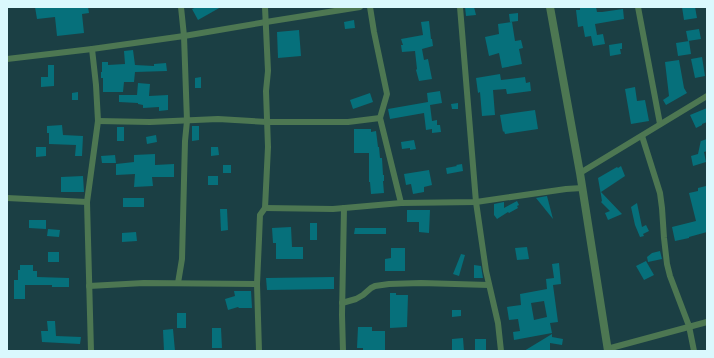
<svg xmlns="http://www.w3.org/2000/svg" width="714" height="358" font-family="Ubuntu,sans-serif">
	<style>
		.building { fill: #06707b; fill-rule: evenodd }
		.lines { fill: none; stroke-linecap: round; stroke-linejoin: round }
		.minor { stroke: #4d7752; stroke-width: 6 }
		.tertiary { stroke: #4d7752; stroke-width: 8 }
	</style>
	<rect width="100%" height="100%" fill="#1b3f44"/>
	<g class="building">
		<polygon points="35,7 88,7 89,13 82,14 84,33 57,36 55,17 37,19"/>
		<polygon points="197,7 221,7 198,20 192,9"/>
		<polygon points="465,7 474,7 476,15 466,16"/>
		<polygon points="591,7 596,7 597,12 602,12 623,9 624,19 595,24 597,35 603,34 605,44 593,46 591,36 585,37 583,26 578,27 576,10 580,10 580,8"/>
		<polygon points="682,7 695,7 697,18 684,20"/>
		<polygon points="518,13 518,21 510,22 509,14"/>
		<polygon points="354,20 355,28 345,29 344,22"/>
		<polygon points="429,21 431,39 432,39 433,46 422,49 424,60 428,59 432,79 419,81 416,70 417,69 415,51 402,52 401,45 403,45 401,39 423,35 421,22"/>
		<polygon points="512,22 515,41 521,40 523,48 519,49 522,64 502,68 499,53 489,56 485,37 499,34 498,24"/>
		<polygon points="699,29 701,39 688,41 686,31"/>
		<polygon points="299,30 301,56 278,58 277,32"/>
		<polygon points="689,41 691,54 678,56 676,43"/>
		<polygon points="622,43 622,49 620,49 621,54 610,56 609,45"/>
		<polygon points="133,50 135,65 154,66 154,64 166,63 167,71 135,72 134,82 124,82 123,92 103,92 103,78 101,78 101,72 102,72 102,62 108,62 108,65 125,64 124,51"/>
		<polygon points="702,57 705,76 695,78 691,59"/>
		<polygon points="679,60 684,88 687,93 666,105 663,100 669,96 665,62"/>
		<polygon points="48,65 54,65 54,86 41,87 41,77 48,77"/>
		<polygon points="500,74 501,80 525,77 526,83 530,82 531,91 507,94 506,89 493,90 495,115 482,116 480,92 478,93 476,78"/>
		<polygon points="201,77 201,88 195,88 195,78"/>
		<polygon points="138,83 150,84 149,96 168,95 168,110 159,111 159,107 143,108 143,105 138,104 138,103 119,102 119,95 137,95"/>
		<polygon points="635,87 637,101 645,100 649,121 631,124 625,89"/>
		<polygon points="440,91 442,103 430,105 432,121 437,120 437,125 440,125 441,132 432,133 432,129 426,130 424,113 390,119 388,109 428,102 427,93"/>
		<polygon points="78,92 78,100 72,100 72,93"/>
		<polygon points="370,93 373,102 353,109 350,100"/>
		<polygon points="458,103 458,109 452,109 451,104"/>
		<polygon points="707,108 707,122 702,124 702,125 696,128 690,115"/>
		<polygon points="535,110 538,129 505,134 504,131 503,132 500,115"/>
		<polygon points="62,125 63,135 83,136 82,156 75,156 76,145 49,144 49,133 47,133 47,126"/>
		<polygon points="192,126 199,126 199,140 192,141"/>
		<rect x="117" y="127" width="7" height="14"/>
		<polygon points="354,129 371,129 371,132 376,131 378,147 379,147 380,158 382,158 383,175 384,175 384,181 383,181 384,193 371,194 370,182 369,182 369,153 354,153"/>
		<polygon points="156,135 157,142 147,144 146,137"/>
		<polygon points="707,139 707,151 704,152 706,162 693,166 691,156 698,154 701,140 701,141"/>
		<polygon points="414,140 416,149 410,150 410,148 402,149 401,142"/>
		<polygon points="36,147 46,147 46,156 36,157"/>
		<polygon points="211,147 218,147 219,155 211,156"/>
		<polygon points="155,154 155,165 174,164 174,177 152,177 153,186 134,187 135,174 116,175 116,164 134,162 134,155"/>
		<polygon points="115,155 116,163 102,163 101,156"/>
		<polygon points="462,164 463,171 447,174 446,168 457,166 456,165"/>
		<rect x="223" y="165" width="8" height="8"/>
		<polygon points="621,166 625,176 601,192 622,214 608,220 605,213 610,211 601,202 602,201 598,178 617,167 618,168"/>
		<polygon points="429,170 432,185 424,187 424,192 413,194 411,184 406,185 404,174"/>
		<polygon points="83,176 84,192 61,192 61,177"/>
		<rect x="208" y="176" width="10" height="9"/>
		<polygon points="706,186 707,190 707,232 689,237 689,238 675,241 672,227 696,221 689,193 698,191 698,188"/>
		<polygon points="547,196 553,219 536,198"/>
		<rect x="123" y="198" width="21" height="9"/>
		<polygon points="517,201 519,205 517,206 518,208 509,213 508,212 497,219 494,215 494,204 504,202 504,208"/>
		<polygon points="637,203 642,227 646,225 649,231 643,234 644,236 640,237 635,225 631,207"/>
		<polygon points="220,209 227,209 228,230 221,231"/>
		<polygon points="407,210 430,210 429,233 419,232 419,222 407,222"/>
		<polygon points="29,220 46,220 46,229 29,228"/>
		<rect x="310" y="223" width="7" height="17"/>
		<polygon points="291,227 292,247 303,247 303,259 276,259 276,243 273,243 272,228"/>
		<polygon points="355,228 386,228 386,234 354,234"/>
		<polygon points="48,229 60,230 59,237 47,236"/>
		<polygon points="136,232 137,241 122,242 122,233"/>
		<polygon points="527,247 529,259 517,260 515,248"/>
		<polygon points="391,248 405,248 405,271 385,271 385,259 391,258"/>
		<polygon points="660,251 662,259 648,262 647,257 652,253"/>
		<rect x="48" y="252" width="11" height="10"/>
		<polygon points="461,254 465,255 459,276 453,274"/>
		<polygon points="646,261 654,275 644,280 636,266"/>
		<path d="M559,263l2,21 -8,1 5,37 -8,1 2,10 -38,7 -1,-8 7,-1 -2,-12 -9,1 -2,-13 14,-2 -1,-11 27,-5 -1,-10 8,-1 -2,-14zM544,301l3,16 -13,3 -3,-17z"/>
		<polygon points="20,265 33,265 33,271 37,271 37,277 69,278 69,287 52,287 52,285 25,285 25,299 14,299 14,280 18,280 18,270 20,270"/>
		<polygon points="474,265 481,266 483,278 474,278"/>
		<polygon points="334,277 334,289 267,290 266,278"/>
		<polygon points="234,291 251,291 252,308 239,308 238,307 228,310 225,299 235,296"/>
		<polygon points="390,293 396,293 396,295 408,295 407,327 390,328"/>
		<polygon points="452,310 461,310 461,316 452,317"/>
		<rect x="177" y="313" width="9" height="15"/>
		<polygon points="47,321 55,321 56,336 81,337 80,344 42,342 41,331 48,331"/>
		<polygon points="358,327 372,327 372,331 385,331 385,351 363,351 363,348 357,348"/>
		<polygon points="212,328 221,328 222,348 212,348"/>
		<polygon points="173,329 175,351 164,351 163,330"/>
		<polygon points="552,334 552,337 563,339 562,345 550,343 550,351 524,351"/>
		<polygon points="463,338 464,351 452,351 452,339"/>
		<rect x="475" y="339" width="11" height="12"/>
	</g>
	<g class="lines">
		<g class="minor">
			<polyline points="370,7 374,32 387,94 380,118 401,203"/>
			<polyline points="460,7 476,202 486,271 498,323 501,351"/>
			<polyline points="638,7 660,124"/>
			<polyline points="7,59 92,49 184,36 266,22 360,7"/>
			<polyline points="98,121 150,122 218,119 267,122 348,122 380,118"/>
			<polyline points="642,136 660,193 662,208 664,238 667,264 670,276 689,326 694,351"/>
			<polyline points="580,173 707,96"/>
			<polyline points="7,198 87,202"/>
			<polyline points="265,208 333,209 401,203 476,202 566,189 582,188"/>
			<polyline points="178,283 182,259 185,141 187,121 184,36 181,7"/>
			<polyline points="89,286 144,283 257,284"/>
			<polyline points="342,303 356,299 363,295 371,288 375,286 389,284 421,283 489,285"/>
			<polyline points="607,349 707,322"/>
			<polyline points="91,351 87,202 98,121 96,85 92,49"/>
			<polyline points="259,351 257,284 259,239 260,215 265,208 268,147 266,91 268,71 265,7"/>
			<polyline points="343,351 342,315 344,208"/>
		</g>
		<polyline class="tertiary" points="550,7 580,173 608,351"/>
	</g>
	<rect width="714" height="358" fill="none" stroke="#daf8fd" stroke-width="16"/>
</svg>
